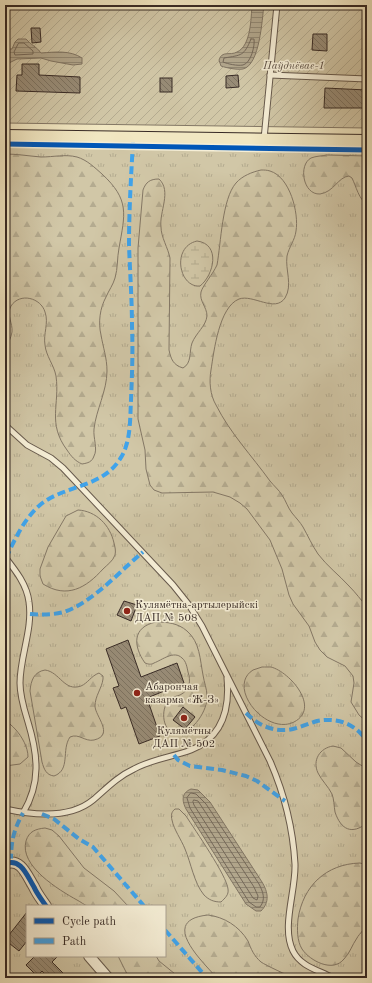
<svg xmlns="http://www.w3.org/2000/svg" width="372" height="983" font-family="'Old Standard TT',serif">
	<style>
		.grass { fill: url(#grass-tufts); stroke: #847866; fill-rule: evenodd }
		.forest { fill: url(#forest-firs); stroke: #847866 }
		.wetland { fill: url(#wetland-marsh); stroke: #847866 }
		.garden { fill: url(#garden-furrows); stroke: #847866 }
		.water { fill: url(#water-rules); stroke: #817563 }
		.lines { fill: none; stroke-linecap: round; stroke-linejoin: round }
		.shore { stroke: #746859; stroke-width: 1 }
		.building { fill: url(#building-back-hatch); stroke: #372a25 }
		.service-casing { stroke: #66594c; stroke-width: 7 }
		.minor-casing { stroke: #66594c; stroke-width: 12 }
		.primary-casing { stroke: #372a25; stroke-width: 18 }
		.service { stroke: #f6efd7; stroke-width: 5 }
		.minor { stroke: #f6efd7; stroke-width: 10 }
		.primary { stroke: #f1e7c2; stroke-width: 16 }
		.quiet { stroke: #3fa3eb; stroke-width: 4; stroke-dasharray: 8 4; stroke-linecap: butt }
		.cycleway-casing { stroke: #f6efd7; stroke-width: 8 }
		.cycleway { stroke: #0057b8; stroke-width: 5 }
		.poi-dot { fill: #8f2418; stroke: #f6efd7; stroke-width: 1.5 }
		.labels { text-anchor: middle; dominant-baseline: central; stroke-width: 3; stroke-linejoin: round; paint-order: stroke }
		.park-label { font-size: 11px; font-style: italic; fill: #5e5146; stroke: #f6efd7 }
		.poi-label { font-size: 11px; fill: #372a25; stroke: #f6efd7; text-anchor: start }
	</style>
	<defs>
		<pattern id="grass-tufts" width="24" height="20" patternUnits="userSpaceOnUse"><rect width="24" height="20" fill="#d1c7a7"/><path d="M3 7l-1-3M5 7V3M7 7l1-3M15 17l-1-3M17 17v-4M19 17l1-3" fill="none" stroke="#b4ab90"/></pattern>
		<pattern id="forest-firs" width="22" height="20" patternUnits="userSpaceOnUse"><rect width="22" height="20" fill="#d1c7a7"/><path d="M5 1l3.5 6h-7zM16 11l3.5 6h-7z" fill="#b4ab90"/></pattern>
		<pattern id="wetland-marsh" width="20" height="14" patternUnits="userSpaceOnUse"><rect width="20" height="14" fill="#d1c7a7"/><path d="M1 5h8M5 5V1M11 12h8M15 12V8" fill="none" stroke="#b4ab90"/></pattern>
		<pattern id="garden-furrows" width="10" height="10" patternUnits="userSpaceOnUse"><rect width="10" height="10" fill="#d1c7a7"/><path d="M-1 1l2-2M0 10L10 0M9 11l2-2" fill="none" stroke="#b4ab90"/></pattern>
		<pattern id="water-rules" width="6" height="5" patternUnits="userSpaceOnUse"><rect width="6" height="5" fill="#b2a78d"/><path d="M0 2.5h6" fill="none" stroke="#928873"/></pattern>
		<pattern id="building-back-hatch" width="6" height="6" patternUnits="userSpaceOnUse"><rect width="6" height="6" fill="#988c77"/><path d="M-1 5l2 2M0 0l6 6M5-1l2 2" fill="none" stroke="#7d7361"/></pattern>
	</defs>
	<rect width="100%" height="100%" fill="#f1e7c2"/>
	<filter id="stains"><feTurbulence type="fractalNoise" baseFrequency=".005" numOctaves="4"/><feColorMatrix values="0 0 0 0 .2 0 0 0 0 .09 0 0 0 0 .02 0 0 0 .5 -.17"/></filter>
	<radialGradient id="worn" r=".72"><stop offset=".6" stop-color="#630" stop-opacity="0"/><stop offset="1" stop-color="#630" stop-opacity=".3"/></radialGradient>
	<path class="grass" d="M5,147l362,6v825h-362zM27,906h138v50h-138z"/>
	<g class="forest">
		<path d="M5,154c12,0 24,2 36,3 13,0 24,-3 36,0 10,3 17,10 25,17 28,26 23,40 17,74 -2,10 -1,20 -4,30 -2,7 -6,12 -9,19 -6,11 -8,25 -5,38 2,12 6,23 6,36 0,20 -11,39 -13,58 -1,9 4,20 0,27 -2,6 -6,7 -12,8 -7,-3 -11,-8 -15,-14 -20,-27 -7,-45 -11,-74 -2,-11 -10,-20 -11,-31 -2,-11 4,-22 0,-33 -4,-14 -25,-20 -34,-6 -5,9 2,17 1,26 -1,6 -4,12 -7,17z"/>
		<path d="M327,155l40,1v48c-8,-4 -11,-18 -15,-26l-3,-2c-11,1 -15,16 -29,18 -17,1 -22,-29 -9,-36 5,-2 11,-2 16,-3z"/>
		<path d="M261,170c3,0 6,0 9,1 20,6 29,42 26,60 -1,9 -7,16 -9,25 -2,14 6,29 -2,42 -10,15 -32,-4 -46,1 -20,8 -25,52 -28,71 -2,11 -1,25 5,35 14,28 36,51 54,76 4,5 9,9 12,14 4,6 6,13 10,18 4,5 8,9 11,14 5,9 9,18 15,27 9,12 21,21 31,32 7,7 12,14 18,21v115l-8,-7 -8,-13 3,-19 -1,-7 -8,-10 -18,-9 -7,-7 -5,-8 -6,-16 -16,-22 -4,-9 -7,-26 -12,-29 -23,-31 -7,-6 -10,-6 -17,-5 -51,1 -8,-3 -4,-5 -4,-16 -1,-19 -7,-31v-171l5,-58c3,-8 7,-11 16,-11 13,12 0,33 2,48 0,10 7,21 9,31l-1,92c2,9 4,15 14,18 9,-5 6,-16 9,-25 4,-10 14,-17 15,-27 0,-9 -8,-15 -6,-24 2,-7 12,-18 16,-27 4,-22 5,-66 19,-82 6,-7 16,-11 25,-13z"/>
		<path d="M78,510c18,1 32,15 36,33 1,4 2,8 1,12 -2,6 -8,10 -12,14 -17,19 -36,30 -60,15l-3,-8v-7l8,-22 18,-31z"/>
		<path d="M156,622c11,0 22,1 31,9 13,11 13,29 16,44 1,7 4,14 4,21 1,14 -14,37 -29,37 -16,1 -18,-24 -9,-33 3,-3 8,-4 11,-5 10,-5 11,-14 8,-23 -1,-5 -2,-11 -6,-14 -8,-8 -20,2 -28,5 -3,2 -6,1 -9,0 -12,-17 -13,-36 11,-41z"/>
		<path d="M262,667c3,0 7,0 9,0 19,5 50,41 23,55 -28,14 -68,-35 -41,-52 3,-1 6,-2 9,-3z"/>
		<path d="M45,670c15,2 19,22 36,16 7,-3 10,-10 18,-13l4,3v3c-1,9 -8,17 -8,27 0,10 20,29 -1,34 -9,2 -15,-7 -24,-3 -9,13 1,33 -16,39 -8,-1 -10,-7 -12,-14l-12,-71c1,-11 4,-19 15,-21z"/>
		<path d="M5,717c2,6 7,8 11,13 6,7 12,17 12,27l-8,7 -15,2z"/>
		<path d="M333,746l8,2 15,14 11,7v54c-15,12 -26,7 -32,-11 -1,-6 -1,-13 -3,-18 -4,-8 -10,-13 -14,-21 -6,-13 2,-25 15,-27z"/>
		<path d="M175,809h4l7,7c9,14 41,60 42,73 1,6 -3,9 -7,13 -7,0 -12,-2 -17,-7 -10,-12 -13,-32 -19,-46 -4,-10 -11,-19 -13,-29 -1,-4 -1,-8 3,-11z"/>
		<path d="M45,828l7,2 7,6 25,32 30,23 14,15c-9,0 -32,2 -40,0 -4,-1 -7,-4 -11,-6 -18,-10 -58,-34 -51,-59 3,-10 10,-12 19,-13z"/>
		<path d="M360,863l7,2c0,14 0,27 0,40 0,6 1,13 0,19 -1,4 -8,10 -10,14 -5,7 -7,15 -13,21 -11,14 -34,2 -42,-10 -5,-8 -5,-20 -4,-30 5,-33 28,-55 62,-56z"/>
		<path d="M208,915c16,2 31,11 40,26 3,8 6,15 13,21 4,3 28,14 33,16h-77c-15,-17 -59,-58 -9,-63z"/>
		<polygon points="118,956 156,956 159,961 180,978 129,978"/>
	</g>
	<path class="wetland" d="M197,241c24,3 17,34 3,45 -21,2 -29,-39 -3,-45z"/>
	<polygon class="garden" points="5,5 367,5 367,128 5,123"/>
	<g class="water">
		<path d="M252,5h12c-2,14 -4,60 -21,64 -6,1 -16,-1 -22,-3l-2,-6c3,-10 11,-4 18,-8 14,-6 14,-34 15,-47z"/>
		<path d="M18,39h8c5,6 11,8 15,14 14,-1 29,-3 41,5v6l-9,1 -22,-4 -10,-3 -24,1 -12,6v-16h7l3,-7z"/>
		<path d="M191,789l7,1 12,12 52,80c6,10 8,20 -1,29h-5l-10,-7 -60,-95c-4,-8 -5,-16 5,-20z"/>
	</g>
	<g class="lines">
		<g class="shore">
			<path d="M251,39h3c1,7 -3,24 -11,26 -6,1 -15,-1 -20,-3l1,-4c18,-3 20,-2 27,-19z"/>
			<polygon points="20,43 24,43 33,51 33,54 15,55 14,52 18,44"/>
			<path d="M191,793l5,1 10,10 53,80c4,8 7,15 1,23h-4l-7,-5 -59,-94 -3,-10z"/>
			<polygon points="194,800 198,801 202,807 254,887 258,896 257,900 253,898 194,805 193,802"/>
		</g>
	</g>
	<g class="building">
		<polygon points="31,28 40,28 41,42 32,43"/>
		<polygon points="313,34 327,34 327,51 312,50"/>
		<polygon points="22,64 39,64 39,75 80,77 80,93 16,91 17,75 22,75"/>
		<polygon points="238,75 239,87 226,88 226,76"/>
		<rect x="160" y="78" width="12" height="14"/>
		<polygon points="325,88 367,90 367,108 324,108"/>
		<polygon points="124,601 137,605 131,621 117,615"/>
		<polygon points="128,640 141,677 177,663 184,683 147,698 160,736 139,744 126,707 121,709 113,688 119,686 106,649"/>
		<polygon points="183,707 195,717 185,729 173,720"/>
		<polygon points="27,912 27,941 19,951 5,940"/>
		<polygon points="35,956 58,956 52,962 68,978 49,978 42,971 37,976 26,965"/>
	</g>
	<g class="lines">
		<defs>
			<g id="service">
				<polyline points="270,75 367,79"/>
				<polyline points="264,139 277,5"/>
				<path d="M5,425l22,20 24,13 12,10 110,117 16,20 13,21 68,135c14,32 23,68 25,103 1,27 -14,63 -2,87 8,16 26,19 40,27"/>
				<path d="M5,557c11,14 22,28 24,45 4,27 -9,54 -9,81 0,14 4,26 8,39 10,33 13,61 -5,91"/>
				<path d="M5,809c27,6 65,10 88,-9 14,-12 24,-23 41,-31 18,-10 38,-12 57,-19 32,-13 39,-41 36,-72"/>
			</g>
			<g id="minor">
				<path d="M5,864c16,-7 22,12 29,23 3,7 8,13 12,19"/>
				<polyline points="89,956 108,978"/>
			</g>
			<polyline id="primary" points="5,138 367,143"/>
		</defs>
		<use href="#service" class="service-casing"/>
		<use href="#minor" class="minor-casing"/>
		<use href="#primary" class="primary-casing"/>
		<use href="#service" class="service"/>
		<use href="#minor" class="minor"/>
		<use href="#primary" class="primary"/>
		<g class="quiet">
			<path d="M6,558c9,-19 18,-39 34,-53 24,-20 62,-17 80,-46 11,-16 10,-40 11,-59 1,-24 2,-49 1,-73 0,-27 -2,-54 -3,-82 0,-34 2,-68 4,-103"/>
			<path d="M30,614c11,1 22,1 34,-2 29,-10 55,-40 79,-60"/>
			<path d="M246,713c11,11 24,18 41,17 10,-1 20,-6 30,-9 20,-4 40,3 50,21"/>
			<polyline points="174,755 178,760 190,766 222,770 246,776 257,781 285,801"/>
			<polyline points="42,814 54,819 79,839 93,847 144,906"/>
			<path d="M11,862c0,-20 2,-31 12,-49"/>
			<polyline points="165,930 207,978"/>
		</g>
		<defs>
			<g id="cycleway">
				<polyline points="5,144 367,150"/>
				<path d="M5,864c16,-7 22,12 29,23 3,7 8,13 12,19"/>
			</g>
		</defs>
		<use href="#cycleway" class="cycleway-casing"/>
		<use href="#cycleway" class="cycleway"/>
	</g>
	<g class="poi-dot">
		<circle cx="127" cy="611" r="4"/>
		<circle cx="137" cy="693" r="4"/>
		<circle cx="184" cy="718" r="4"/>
	</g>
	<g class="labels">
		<g class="park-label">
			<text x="294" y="66">Паўднёвае-1</text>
		</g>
		<g class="poi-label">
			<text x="135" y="605">Кулямётна-артылерыйскі<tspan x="135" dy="13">ДАП № 508</tspan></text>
			<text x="145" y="687">Абарончая<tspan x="145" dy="13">казарма «Ж-З»</tspan></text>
			<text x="184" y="731" text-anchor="middle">Кулямётны<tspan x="184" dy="13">ДАП № 502</tspan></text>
		</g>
	</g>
	<rect width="372" height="983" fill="none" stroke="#f1e7c2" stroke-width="20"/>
	<rect x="6" y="6" width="360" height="971" fill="none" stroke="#372a25" stroke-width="2"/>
	<rect x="10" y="10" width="352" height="963" fill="none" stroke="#372a25"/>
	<rect x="26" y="905" width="140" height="52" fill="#f6efd7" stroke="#aaa090"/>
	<rect x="34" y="918" width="20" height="6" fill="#0057b8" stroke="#aaa090"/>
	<text x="62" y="925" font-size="12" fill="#372a25">Cycle path</text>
	<rect x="34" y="938" width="20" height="6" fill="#3fa3eb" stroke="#aaa090"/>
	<text x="62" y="945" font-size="12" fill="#372a25">Path</text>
	<rect width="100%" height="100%" filter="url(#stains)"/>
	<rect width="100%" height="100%" fill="url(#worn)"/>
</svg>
